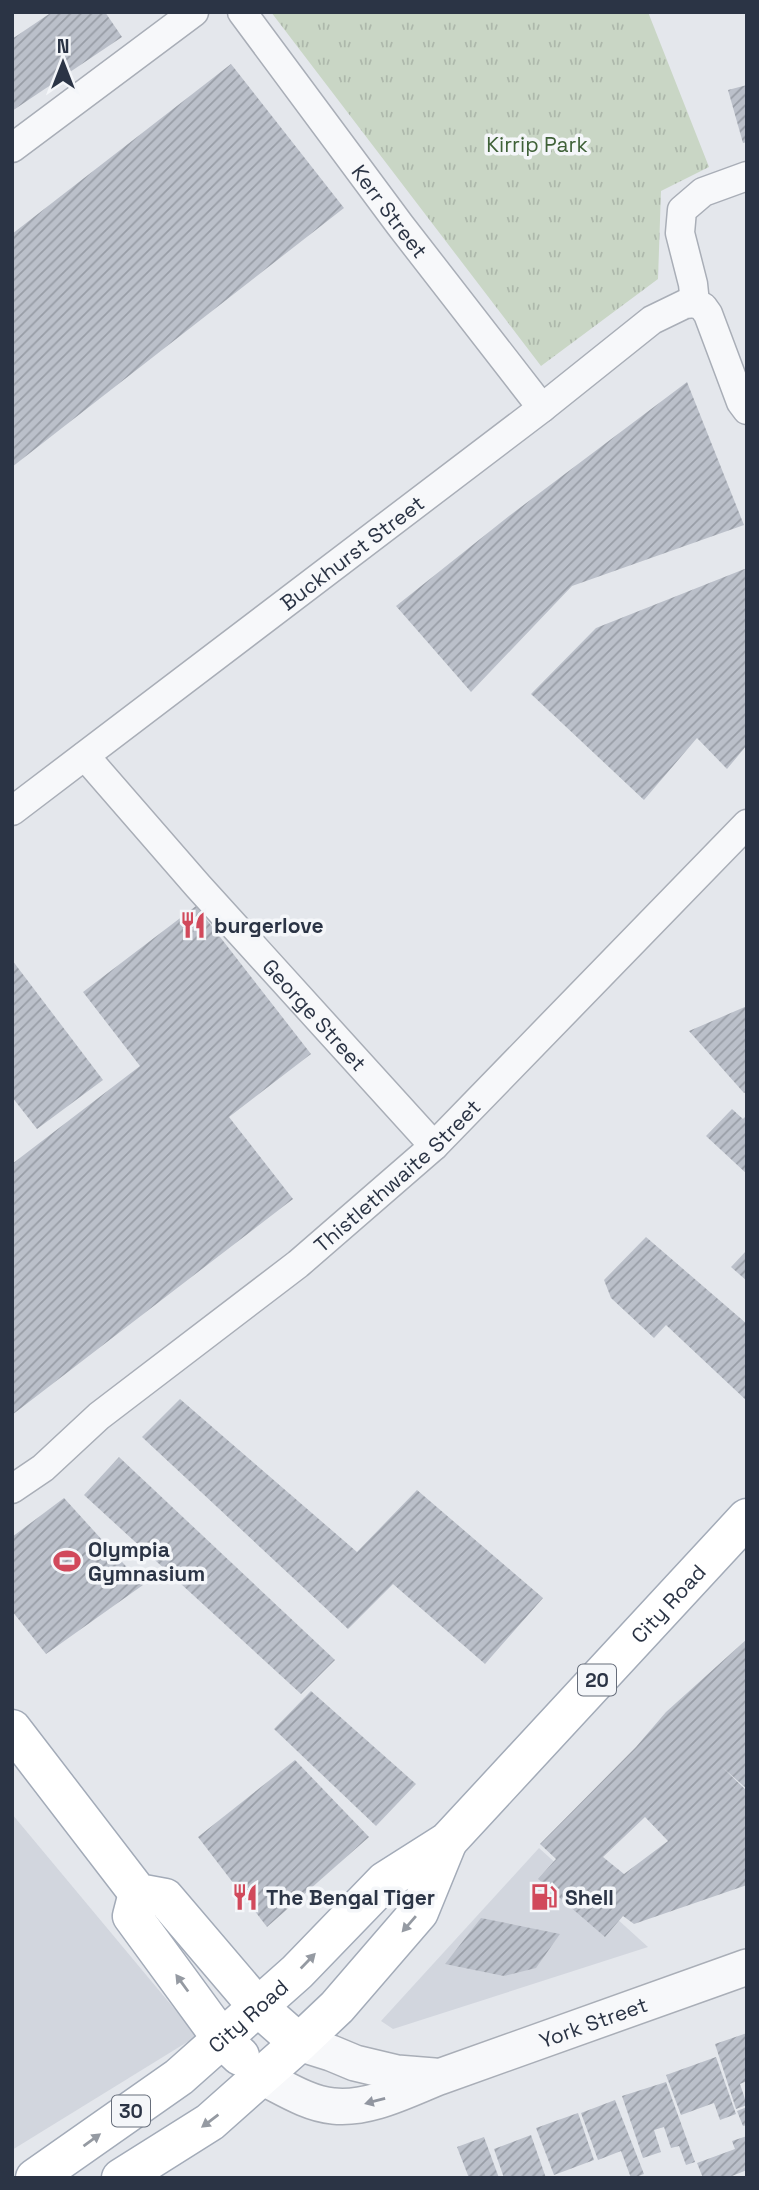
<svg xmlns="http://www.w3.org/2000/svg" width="759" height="2190" font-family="'Space Grotesk',sans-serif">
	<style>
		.built { fill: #d2d6de }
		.park { fill: url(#park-tufts) }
		.building { fill: url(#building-hatch); fill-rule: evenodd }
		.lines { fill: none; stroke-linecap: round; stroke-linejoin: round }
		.minor-casing { stroke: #a9aeb7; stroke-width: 31 }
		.tertiary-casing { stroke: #a9aeb7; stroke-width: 38 }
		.primary-casing { stroke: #a3abb8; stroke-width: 41 }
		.minor { stroke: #f7f8fa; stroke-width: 28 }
		.tertiary { stroke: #f7f8fa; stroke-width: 35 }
		.primary { stroke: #fff; stroke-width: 38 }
		.oneway { fill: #959aa2 }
		.oneway2 { fill: #9196a0 }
		.labels { text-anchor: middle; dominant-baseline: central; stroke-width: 7; stroke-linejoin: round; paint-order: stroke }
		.shield { fill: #f4f6f9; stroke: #676e7b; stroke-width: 2 }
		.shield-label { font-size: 19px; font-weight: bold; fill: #2b3445 }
		.park-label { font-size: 21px; fill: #3f6138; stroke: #f4f6f9 }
		.street-label { font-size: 21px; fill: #2b3445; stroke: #f4f6f9 }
		.poi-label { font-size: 21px; font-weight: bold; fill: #2b3445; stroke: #f4f6f9; text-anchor: start }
	</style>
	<defs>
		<pattern id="park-tufts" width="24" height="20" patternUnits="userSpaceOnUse" patternTransform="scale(1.75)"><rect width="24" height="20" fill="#c9d6c5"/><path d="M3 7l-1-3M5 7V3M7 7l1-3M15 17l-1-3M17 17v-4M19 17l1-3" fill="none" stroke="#adb8ab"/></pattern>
		<pattern id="building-hatch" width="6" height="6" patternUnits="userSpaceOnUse" patternTransform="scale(1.75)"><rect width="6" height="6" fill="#bbc0ca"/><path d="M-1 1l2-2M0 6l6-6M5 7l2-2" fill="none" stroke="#989da6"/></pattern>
	</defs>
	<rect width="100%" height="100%" fill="#e4e7ec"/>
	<g class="built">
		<polygon points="12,1814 197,2036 12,2150"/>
		<polygon points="539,1848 648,1947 393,2029 381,2021"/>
	</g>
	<polygon class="park" points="271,12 648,12 709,167 661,191 658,279 541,366"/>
	<g class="building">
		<polygon points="52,12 105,12 122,37 12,111 12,39"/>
		<polygon points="231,64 344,208 12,467 12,234"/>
		<polygon points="747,85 747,142 743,143 728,90"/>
		<polygon points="687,382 744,525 572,586 471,692 396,606 509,516"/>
		<polygon points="747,568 747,745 727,769 697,738 644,800 531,694 596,628"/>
		<polygon points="196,906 311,1054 229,1117 293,1199 12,1415 12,1164 140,1066 83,992"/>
		<polygon points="12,960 103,1080 37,1129 12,1097"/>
		<polygon points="747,1006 747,1091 744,1093 689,1031"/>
		<polygon points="732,1109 743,1119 747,1115 747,1174 706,1136"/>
		<polygon points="646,1237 747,1324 747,1401 666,1325 654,1338 611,1298 604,1280"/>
		<polygon points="747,1250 747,1281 731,1267"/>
		<polygon points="180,1399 357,1552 417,1490 543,1598 485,1664 393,1584 348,1629 142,1437"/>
		<polygon points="119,1457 335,1660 301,1694 84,1495"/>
		<polygon points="64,1498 143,1585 46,1654 12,1611 12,1537"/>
		<path d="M747,1639v150l-25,-22 25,24v94l-113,39 -11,-8 -18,21 -67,-58 18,-20 -16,-15 96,-97 30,-35zM645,1817l23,24 -44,33 -21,-17z"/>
		<polygon points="311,1691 416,1784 376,1826 274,1729"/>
		<polygon points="295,1760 369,1837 267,1927 198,1837"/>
		<polygon points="481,1918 560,1934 536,1968 504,1976 445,1964"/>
		<polygon points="747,2033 747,2081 740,2084 747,2105 736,2109 715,2044"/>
		<polygon points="716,2057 736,2114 720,2120 714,2103 681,2115 666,2075"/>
		<polygon points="666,2082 695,2162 686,2165 679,2146 671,2148 664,2127 654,2130 661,2152 643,2158 622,2096"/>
		<polygon points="615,2100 644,2174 633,2178 631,2178 621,2151 598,2160 581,2113"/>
		<polygon points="747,2107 747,2125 743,2126 737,2111"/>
		<polygon points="578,2113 594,2160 554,2175 536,2128"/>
		<polygon points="531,2135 546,2178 504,2178 494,2149"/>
		<polygon points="747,2136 747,2170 727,2178 703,2178 697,2163 735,2149 732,2141"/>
		<polygon points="484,2137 499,2178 469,2178 457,2147"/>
	</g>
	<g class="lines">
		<defs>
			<g id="minor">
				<path id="s1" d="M242,12l158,213 142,183"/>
				<polyline points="12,148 194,12"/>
				<polyline points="695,303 693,284 680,233 682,210 703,192 747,176"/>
				<polyline points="695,303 703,307 708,314 741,402 747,410"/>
				<path id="s2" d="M85,756l113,130 236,260"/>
				<path id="s3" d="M12,811l530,-403 110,-88 33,-16 10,-1"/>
				<path id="s4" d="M12,1489l31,-21 56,-52 199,-152 136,-118 313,-322"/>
			</g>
			<g id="tertiary">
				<polyline points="299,2043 331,2053 355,2063 397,2073 434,2076"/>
				<path id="s5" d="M262,2077c22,11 47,27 71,29 36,4 73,-16 106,-29l308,-110"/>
			</g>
			<g id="primary">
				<polyline points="12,1729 138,1893 165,1898 257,2006 299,2043"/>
				<polyline points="138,1893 132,1916 222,2039 240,2056"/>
				<path id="s6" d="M35,2178l144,-101 118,-105 88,-91 63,-40 299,-323"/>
				<polyline points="121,2178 210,2122 299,2043 337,2007 419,1912 448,1841"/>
			</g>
		</defs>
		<use href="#minor" class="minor-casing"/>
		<use href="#tertiary" class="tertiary-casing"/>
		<use href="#primary" class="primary-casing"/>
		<use href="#minor" class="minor"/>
		<use href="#tertiary" class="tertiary"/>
		<use href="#primary" class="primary"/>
	</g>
	<defs><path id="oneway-solid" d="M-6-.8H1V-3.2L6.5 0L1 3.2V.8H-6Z" transform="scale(1.75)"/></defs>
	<g class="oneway">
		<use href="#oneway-solid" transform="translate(409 1924) rotate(131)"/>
		<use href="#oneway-solid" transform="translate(308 1961) rotate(-46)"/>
		<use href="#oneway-solid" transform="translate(182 1983) rotate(-126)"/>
		<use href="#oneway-solid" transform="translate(210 2121) rotate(143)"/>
		<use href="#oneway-solid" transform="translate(92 2140) rotate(-36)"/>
	</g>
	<use class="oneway2" href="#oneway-solid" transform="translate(375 2101) rotate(165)"/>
	<defs>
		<symbol id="restaurant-bare" viewBox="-9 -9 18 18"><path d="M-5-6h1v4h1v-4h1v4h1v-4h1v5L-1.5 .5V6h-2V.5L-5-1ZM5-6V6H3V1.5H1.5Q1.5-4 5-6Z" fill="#d1495b" stroke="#f4f6f9" stroke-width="2.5" paint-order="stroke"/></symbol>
		<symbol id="stadium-bare" viewBox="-9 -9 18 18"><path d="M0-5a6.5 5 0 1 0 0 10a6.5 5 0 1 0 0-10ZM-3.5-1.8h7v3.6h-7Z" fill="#d1495b" stroke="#f4f6f9" stroke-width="2.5" paint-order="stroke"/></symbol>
		<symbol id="fuel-bare" viewBox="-9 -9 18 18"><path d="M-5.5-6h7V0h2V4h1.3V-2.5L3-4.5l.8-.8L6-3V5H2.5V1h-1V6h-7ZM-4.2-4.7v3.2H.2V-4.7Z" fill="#d1495b" stroke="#f4f6f9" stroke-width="2.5" paint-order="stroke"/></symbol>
	</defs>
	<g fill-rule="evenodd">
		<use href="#restaurant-bare" x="174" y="906" width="38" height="38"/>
		<use href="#stadium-bare" x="48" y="1542" width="38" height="38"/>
		<use href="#restaurant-bare" x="226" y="1878" width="38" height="38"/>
		<use href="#fuel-bare" x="525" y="1878" width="38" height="38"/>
	</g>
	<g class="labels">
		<g class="shield">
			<rect x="578" y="1664.5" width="38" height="31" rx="5"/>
			<rect x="112" y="2095.5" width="38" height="31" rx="5"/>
		</g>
		<g class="shield-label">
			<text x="597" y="1680">20</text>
			<text x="131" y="2111">30</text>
		</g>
		<g class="park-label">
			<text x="537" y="144">Kirrip Park</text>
		</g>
		<g class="street-label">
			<text stroke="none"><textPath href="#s1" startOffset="248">Kerr Street</textPath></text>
			<text stroke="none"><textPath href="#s3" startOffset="427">Buckhurst Street</textPath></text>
			<text stroke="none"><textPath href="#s2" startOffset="346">George Street</textPath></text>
			<text stroke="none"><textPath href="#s4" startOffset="497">Thistlethwaite Street</textPath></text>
			<text stroke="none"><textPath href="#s6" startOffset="859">City Road</textPath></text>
			<text stroke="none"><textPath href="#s6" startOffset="268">City Road</textPath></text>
			<text stroke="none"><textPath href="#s5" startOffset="352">York Street</textPath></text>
		</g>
		<g class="poi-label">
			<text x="214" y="925">burgerlove</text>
			<text x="88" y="1549">Olympia<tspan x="88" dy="24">Gymnasium</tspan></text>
			<text x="266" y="1897">The Bengal Tiger</text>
			<text x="565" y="1897">Shell</text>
		</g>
	</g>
	<rect width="759" height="2190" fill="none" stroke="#2b3445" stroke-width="28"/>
	<g transform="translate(63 63)" stroke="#f4f6f9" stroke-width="5" paint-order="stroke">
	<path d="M0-5L12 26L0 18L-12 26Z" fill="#2b3445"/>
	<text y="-10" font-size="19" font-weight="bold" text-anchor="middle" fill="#2b3445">N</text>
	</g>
</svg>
